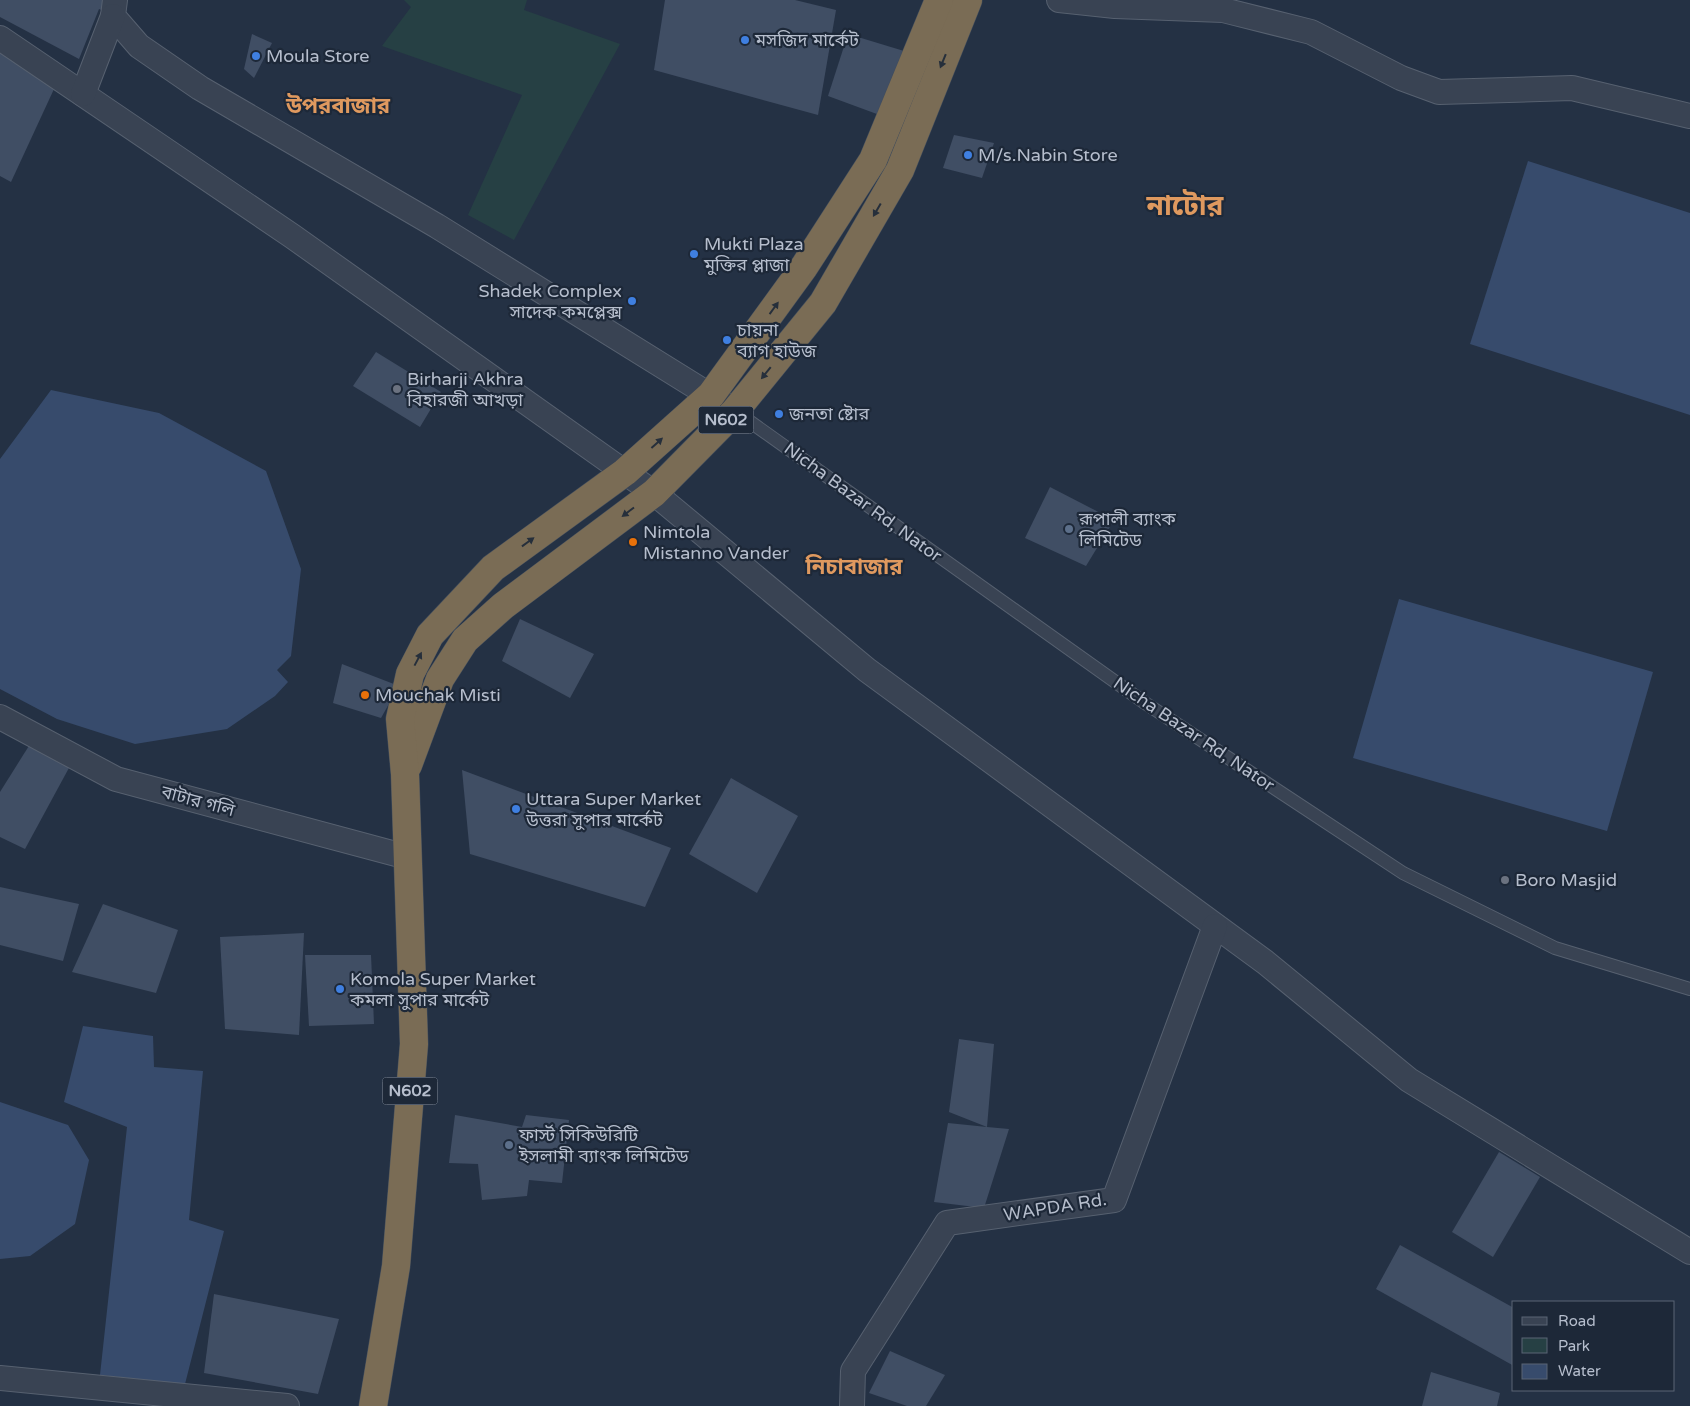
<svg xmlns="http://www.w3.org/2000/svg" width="1690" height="1406" font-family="'Varela Round','Noto Sans Bengali',sans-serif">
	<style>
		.green { fill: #264044 }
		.water { fill: #374b6c }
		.building { fill: #404e64 }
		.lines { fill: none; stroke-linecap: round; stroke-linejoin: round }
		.lane-casing { stroke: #576170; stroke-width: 14 }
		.street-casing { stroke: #576170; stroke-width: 26 }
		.highway-casing { stroke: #434e5d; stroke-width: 29 }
		.lane { stroke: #394353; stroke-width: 12 }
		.street { stroke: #394353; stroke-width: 24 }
		.highway { stroke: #7a6c55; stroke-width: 28 }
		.oneway { fill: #262f3b }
		.shop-dot { fill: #3f7fe0; stroke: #1d2838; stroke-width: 2 }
		.worship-dot { fill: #6b7280; stroke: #1d2838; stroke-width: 2 }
		.service-dot { fill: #5c6f8a; stroke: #1d2838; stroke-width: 2 }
		.food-dot { fill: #e8710a; stroke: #1d2838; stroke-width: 2 }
		.labels { text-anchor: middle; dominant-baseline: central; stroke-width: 4.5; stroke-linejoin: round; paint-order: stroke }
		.shield { fill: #1d2838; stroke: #8891a0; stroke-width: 1 }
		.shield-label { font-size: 16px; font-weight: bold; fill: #b6becd }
		.poi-label { font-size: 18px; fill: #b6becd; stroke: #1d2838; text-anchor: start }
		.street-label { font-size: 18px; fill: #b6becd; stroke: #1d2838 }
		.district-label { font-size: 22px; font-weight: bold; fill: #df995f; stroke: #1d2838 }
		.town-label { font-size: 28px; font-weight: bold; fill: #df995f; stroke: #1d2838 }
	</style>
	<rect width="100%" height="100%" fill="#243144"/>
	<polygon class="green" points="404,0 527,0 524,10 620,44 514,240 468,215 522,95 382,46 411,7"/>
	<g class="water">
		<polygon points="1528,161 1690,213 1690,415 1470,344"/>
		<polygon points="51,390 159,413 266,471 301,569 291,656 277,670 288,682 275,696 227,729 135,744 57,719 0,689 0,459"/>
		<polygon points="1399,599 1653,672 1607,831 1353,758"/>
		<polygon points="83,1026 153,1036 154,1067 203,1071 189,1220 224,1231 185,1384 100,1375 127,1127 64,1102"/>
		<polygon points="0,1102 68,1125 89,1160 75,1224 30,1256 0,1259"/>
	</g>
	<g class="building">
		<polygon points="0,0 105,0 104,11 99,9 79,59 0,17"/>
		<polygon points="665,0 795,0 836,10 818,115 654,70"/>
		<polygon points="252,34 272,43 254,78 244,69"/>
		<polygon points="848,34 904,51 885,117 828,96"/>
		<polygon points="0,49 54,89 11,182 0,176"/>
		<polygon points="954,135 994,143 982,178 943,168"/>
		<polygon points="376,352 441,392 420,427 353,386"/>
		<polygon points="1050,487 1114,520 1086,566 1025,538"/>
		<polygon points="520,619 594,654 570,698 502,661"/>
		<polygon points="342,664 399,686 381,718 333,703"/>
		<polygon points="32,741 70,766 25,849 0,837 0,792"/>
		<polygon points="462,770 671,848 645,907 470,854"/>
		<polygon points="731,778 798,816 757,893 689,854"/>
		<polygon points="0,887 79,904 63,961 0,945"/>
		<polygon points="103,904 178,930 156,993 72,972"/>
		<polygon points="304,933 299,1035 225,1029 220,937"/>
		<polygon points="305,955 371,955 374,1024 309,1026"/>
		<polygon points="959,1039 994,1044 987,1127 1009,1129 984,1208 934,1202 948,1123 987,1127 949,1112"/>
		<polygon points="455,1115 522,1127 526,1115 569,1120 562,1183 529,1180 527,1196 482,1200 478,1164 449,1163"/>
		<polygon points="1499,1152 1540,1177 1493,1257 1452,1232"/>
		<polygon points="1400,1245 1514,1308 1514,1366 1376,1289"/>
		<polygon points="214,1294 339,1319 318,1394 204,1373"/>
		<polygon points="890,1351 945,1375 926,1406 907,1406 869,1393"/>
		<polygon points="1431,1372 1500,1393 1497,1406 1422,1406"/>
	</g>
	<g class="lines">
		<defs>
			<polyline id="lane" points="735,411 1145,703 1403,873 1555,948 1690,989"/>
			<g id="street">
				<polyline points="115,0 113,16 139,46 200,88 437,226 735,411"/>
				<polyline points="1059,0 1115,6 1223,10 1311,32 1401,78 1439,92 1572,88 1690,116"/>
				<polyline points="0,38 292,236 654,493 867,670 1265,962 1409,1080 1690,1252"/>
				<polyline points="83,94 113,16"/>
				<polyline points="0,717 116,779 407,857"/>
				<polyline points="0,1378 287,1406"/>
				<polyline points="852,1406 853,1371 947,1223 1114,1200 1215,926"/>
			</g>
			<g id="highway">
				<polyline points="408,765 440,679 465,640 503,606 654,493 735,411 823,303 900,170 968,0"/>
				<polyline points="373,1406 396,1266 414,1044 405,774 400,719 410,674 430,635 493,568 625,472 711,395 804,267 873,160 939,0"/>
			</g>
		</defs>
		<use href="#lane" class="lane-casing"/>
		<use href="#street" class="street-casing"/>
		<use href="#highway" class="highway-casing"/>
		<use href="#lane" class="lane"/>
		<use href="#street" class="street"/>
		<use href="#highway" class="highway"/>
	</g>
	<defs><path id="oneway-solid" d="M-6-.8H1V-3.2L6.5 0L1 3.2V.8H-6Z" transform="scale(1.25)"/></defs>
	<g class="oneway">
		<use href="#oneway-solid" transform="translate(943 61) rotate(112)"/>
		<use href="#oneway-solid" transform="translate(877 210) rotate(120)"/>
		<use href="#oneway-solid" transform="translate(774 308) rotate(-54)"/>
		<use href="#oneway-solid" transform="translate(766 373) rotate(129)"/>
		<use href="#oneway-solid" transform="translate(657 443) rotate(-42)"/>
		<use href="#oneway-solid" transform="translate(628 512) rotate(143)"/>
		<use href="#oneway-solid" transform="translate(528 542) rotate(-36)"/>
		<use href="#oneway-solid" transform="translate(418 659) rotate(-62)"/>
	</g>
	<g class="shop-dot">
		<circle cx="745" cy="40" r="5"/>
		<circle cx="256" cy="56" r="5"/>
		<circle cx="968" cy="155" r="5"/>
		<circle cx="694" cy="254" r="5"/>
		<circle cx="632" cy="301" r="5"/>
		<circle cx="727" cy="340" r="5"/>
		<circle cx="779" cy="414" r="5"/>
		<circle cx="516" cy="809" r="5"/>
		<circle cx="340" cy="989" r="5"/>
	</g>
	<g class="worship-dot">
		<circle cx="397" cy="389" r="5"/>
		<circle cx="1505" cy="880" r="5"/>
	</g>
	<g class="service-dot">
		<circle cx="1069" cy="529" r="5"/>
		<circle cx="509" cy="1145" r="5"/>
	</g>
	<g class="food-dot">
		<circle cx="633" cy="542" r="5"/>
		<circle cx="365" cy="695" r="5"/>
	</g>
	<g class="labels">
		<g class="shield">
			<rect x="698.5" y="406.5" width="55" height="27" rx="4"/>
			<rect x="382.5" y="1077.5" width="55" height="27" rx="4"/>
		</g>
		<g class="shield-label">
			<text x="726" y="420">N602</text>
			<text x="410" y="1091">N602</text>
		</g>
		<g class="poi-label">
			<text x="755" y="40">মসজিদ মার্কেট</text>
			<text x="266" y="56">Moula Store</text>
			<text x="978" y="155">M/s.Nabin Store</text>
			<text x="704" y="244">Mukti Plaza<tspan x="704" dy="21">মুক্তির প্লাজা</tspan></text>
			<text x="622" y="291" text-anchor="end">Shadek Complex<tspan x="622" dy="21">সাদেক কমপ্লেক্স</tspan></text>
			<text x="737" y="330">চায়না<tspan x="737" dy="21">ব্যাগ হাউজ</tspan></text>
			<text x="407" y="379">Birharji Akhra<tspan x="407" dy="21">বিহারজী আখড়া</tspan></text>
			<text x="789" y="414">জনতা ষ্টোর</text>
			<text x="1079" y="519">রূপালী ব্যাংক<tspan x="1079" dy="21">লিমিটেড</tspan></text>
			<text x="643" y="532">Nimtola<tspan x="643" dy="21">Mistanno Vander</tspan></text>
			<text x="375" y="695">Mouchak Misti</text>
			<text x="526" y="799">Uttara Super Market<tspan x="526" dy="21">উত্তরা সুপার মার্কেট</tspan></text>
			<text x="1515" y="880">Boro Masjid</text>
			<text x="350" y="979">Komola Super Market<tspan x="350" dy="21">কমলা সুপার মার্কেট</tspan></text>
			<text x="519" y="1135">ফার্স্ট সিকিউরিটি<tspan x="519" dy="21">ইসলামী ব্যাংক লিমিটেড</tspan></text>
		</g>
		<g class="street-label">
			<text transform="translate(863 502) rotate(36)">Nicha Bazar Rd, Nator</text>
			<text transform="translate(1194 734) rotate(34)">Nicha Bazar Rd, Nator</text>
			<text transform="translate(198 801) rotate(15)">বাটার গলি</text>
			<text transform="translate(1055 1207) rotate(-9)">WAPDA Rd.</text>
		</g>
		<g class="district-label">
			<text x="338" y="106">উপরবাজার</text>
			<text x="854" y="567">নিচাবাজার</text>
		</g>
		<g class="town-label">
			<text x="1185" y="206">নাটোর</text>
		</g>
	</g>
	<rect x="1512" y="1301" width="162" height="90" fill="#1d2838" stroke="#5a6474"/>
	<rect x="1522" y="1317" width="25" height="8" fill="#394353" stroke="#5a6474"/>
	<text x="1558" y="1326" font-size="15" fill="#b6becd">Road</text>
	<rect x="1522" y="1338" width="25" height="15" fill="#264044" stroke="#5a6474"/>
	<text x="1558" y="1351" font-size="15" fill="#b6becd">Park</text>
	<rect x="1522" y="1364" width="25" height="15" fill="#374b6c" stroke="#5a6474"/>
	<text x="1558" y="1376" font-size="15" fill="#b6becd">Water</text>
</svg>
